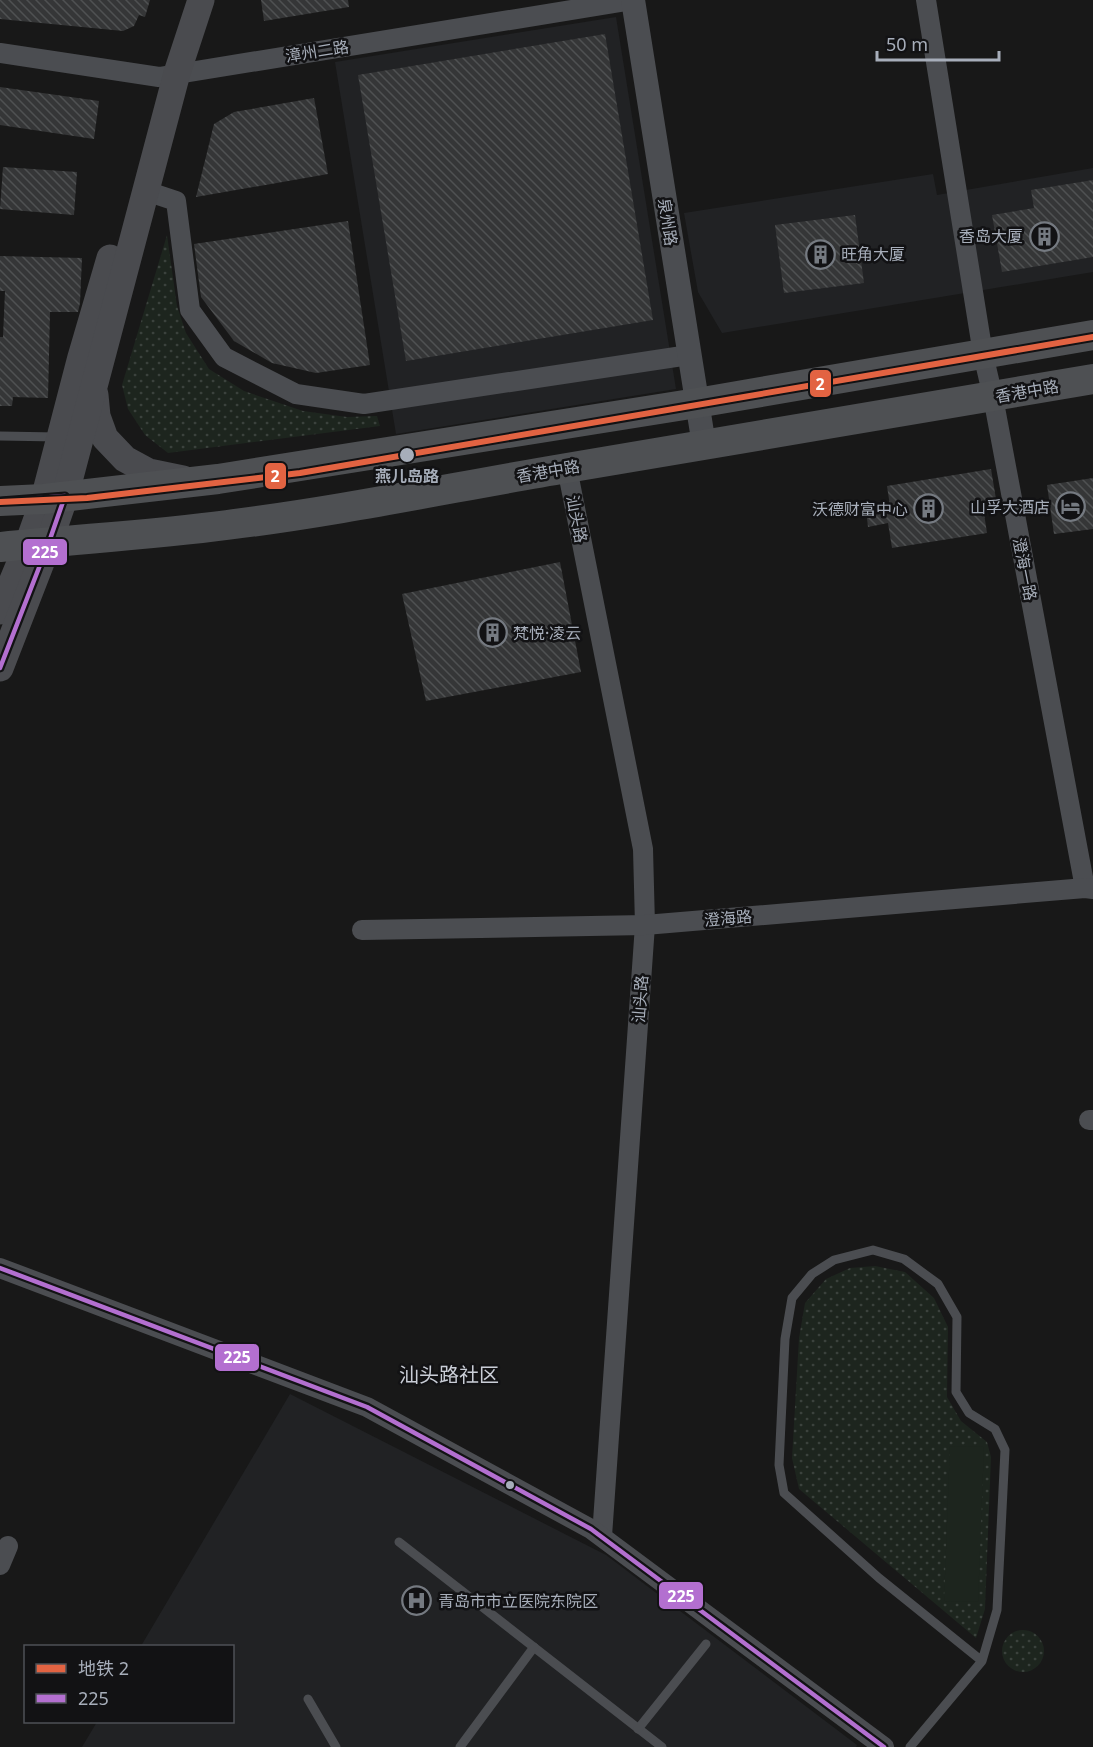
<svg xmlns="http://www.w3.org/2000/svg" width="1093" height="1747" font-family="'Noto Sans','Noto Sans SC',sans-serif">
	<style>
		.built { fill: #212224 }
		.park { fill: url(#park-dots) }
		.pitch { fill: #1d251e }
		.building { fill: url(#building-back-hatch) }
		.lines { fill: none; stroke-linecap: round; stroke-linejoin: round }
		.service { stroke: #4b4d51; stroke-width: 9 }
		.minor { stroke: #4b4d51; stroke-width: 20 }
		.tertiary { stroke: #4b4d51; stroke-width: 24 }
		.secondary { stroke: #4a4b4f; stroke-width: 27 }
		.primary { stroke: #4e5053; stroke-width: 30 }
		.bus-1-casing { stroke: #121214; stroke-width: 9 }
		.bus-1 { stroke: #b36fd0; stroke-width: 4.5 }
		.metro-1-casing { stroke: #121214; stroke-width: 10 }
		.metro-1 { stroke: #e26342; stroke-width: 6 }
		.stop-dot { fill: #a7aeba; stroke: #121214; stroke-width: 2 }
		.labels { text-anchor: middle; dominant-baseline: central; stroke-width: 5; stroke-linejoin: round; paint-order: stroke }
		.street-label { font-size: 16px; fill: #a7aeba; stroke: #121214 }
		.poi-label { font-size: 16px; fill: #a7aeba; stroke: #121214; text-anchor: end }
		.stop-label { font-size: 16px; font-weight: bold; fill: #a7aeba; stroke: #121214 }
		.quarter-label { font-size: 20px; fill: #c9cdd6; stroke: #121214 }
		.line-badge { stroke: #121214; stroke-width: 2 }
		.badge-label { font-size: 16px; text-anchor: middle; font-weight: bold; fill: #fff }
	</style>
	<defs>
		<pattern id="park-dots" width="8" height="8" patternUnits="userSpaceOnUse" patternTransform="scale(1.5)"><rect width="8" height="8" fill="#1d251e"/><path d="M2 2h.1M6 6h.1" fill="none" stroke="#3b423d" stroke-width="1.8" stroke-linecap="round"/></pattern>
		<pattern id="building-back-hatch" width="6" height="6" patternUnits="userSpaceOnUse" patternTransform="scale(1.5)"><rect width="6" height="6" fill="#353637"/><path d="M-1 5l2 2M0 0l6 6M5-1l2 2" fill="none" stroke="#4f5152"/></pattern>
	</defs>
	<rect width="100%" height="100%" fill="#181818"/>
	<g class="built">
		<polygon points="616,17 676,389 396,434 335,62"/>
		<polygon points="1093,168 1093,272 722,333 698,292 684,213 933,174 937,195"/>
		<polygon points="290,1394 606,1555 857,1745 856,1747 82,1747 97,1722 232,1722 232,1646 141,1646"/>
	</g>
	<g class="park">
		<polygon points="167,235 177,306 186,333 209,369 244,391 303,411 347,417 377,416 380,426 168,453 145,435 128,409 122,385"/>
		<polygon points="875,1266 905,1272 934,1298 948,1327 947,1397 961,1421 987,1442 991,1457 985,1609 976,1638 799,1489 792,1458 799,1338 805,1303 826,1279 850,1268"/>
		<circle cx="1023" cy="1651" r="21"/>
	</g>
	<polygon class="pitch" points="950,1446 984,1447 978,1602 944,1601"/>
	<g class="building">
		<polygon points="0,0 150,0 145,17 139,15 134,26 123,31 0,19"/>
		<polygon points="261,0 348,0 349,7 264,21"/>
		<polygon points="605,34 653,320 406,361 358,75"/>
		<polygon points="0,87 99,101 94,139 0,125"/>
		<polygon points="314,98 328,174 196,197 214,124 234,112"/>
		<polygon points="3,167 77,172 74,215 0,209"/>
		<polygon points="1093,180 1093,257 1002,272 992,215 1034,208 1031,190"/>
		<polygon points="855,215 864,283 784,293 775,225"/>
		<polygon points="348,221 370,365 316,373 272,363 234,341 201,297 194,244"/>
		<polygon points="0,256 82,258 80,303 78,312 50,312 48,398 13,397 12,406 0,406 0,337 3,337 5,291 0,291"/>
		<polygon points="991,469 997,505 983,507 987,533 892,548 888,523 868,527 866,510 890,506 887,486"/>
		<polygon points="1093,478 1093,529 1054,534 1047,485"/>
		<polygon points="560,562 581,672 426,701 402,594"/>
	</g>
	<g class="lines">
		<g class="service">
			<polyline points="0,436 58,437"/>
			<polyline points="399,1542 662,1747"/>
			<polyline points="308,1699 336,1747"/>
			<polyline points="638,1729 706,1644"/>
			<polyline points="460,1747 534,1647"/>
			<polyline points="910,1747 982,1661 997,1610 1005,1450 995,1429 969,1413 956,1392 957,1317 938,1284 904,1259 873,1250 834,1260 812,1274 792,1298 785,1339 779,1465 784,1493 879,1578 982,1661"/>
		</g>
		<g class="minor">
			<polyline points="926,0 983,354 993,397 1085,888"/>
			<polyline points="0,53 159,77 633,0"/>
			<polyline points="146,191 176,201 190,310 224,357 296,394 364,404 689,355"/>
			<polyline points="567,468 643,849 645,925 602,1536"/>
			<polyline points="362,930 645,925 1085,888 1093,889"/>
			<polyline points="1089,1120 1093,1120"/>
			<polyline points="0,1268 367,1407 591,1529 884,1747"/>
			<polyline points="0,1565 8,1546"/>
		</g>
		<polyline class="tertiary" points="633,0 704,445"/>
		<g class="secondary">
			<polyline points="95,395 97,416 105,438 125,459 149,472 183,479"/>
			<polyline points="0,611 28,544 44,499 81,357 110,258"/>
			<polyline points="0,668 49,542 65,496 177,73 201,0"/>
		</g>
		<g class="primary">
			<polyline points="0,501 44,499 218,479 697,403 1093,335"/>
			<path d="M0,547c76,-8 151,-12 227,-22 114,-14 227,-38 340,-57 175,-31 351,-58 526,-89"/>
		</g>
		<defs>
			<g id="bus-1">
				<polyline points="0,501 65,496 49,542 0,668"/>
				<polyline points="0,1268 367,1407 591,1529 884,1747"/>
			</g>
		</defs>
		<use href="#bus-1" class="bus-1-casing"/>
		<use href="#bus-1" class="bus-1"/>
		<defs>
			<polyline id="metro-1" points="0,502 87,498 300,473 1093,337"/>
		</defs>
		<use href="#metro-1" class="metro-1-casing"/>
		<use href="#metro-1" class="metro-1"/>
	</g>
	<defs>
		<symbol id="building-ring" viewBox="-11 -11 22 22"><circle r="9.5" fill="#121214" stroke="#757a81" stroke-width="1.5"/><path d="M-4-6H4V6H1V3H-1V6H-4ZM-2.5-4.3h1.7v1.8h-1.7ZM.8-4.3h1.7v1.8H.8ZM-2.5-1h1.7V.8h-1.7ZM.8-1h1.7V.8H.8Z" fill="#757a81"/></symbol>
		<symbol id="hotel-ring" viewBox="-11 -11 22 22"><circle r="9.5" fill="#121214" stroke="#757a81" stroke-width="1.5"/><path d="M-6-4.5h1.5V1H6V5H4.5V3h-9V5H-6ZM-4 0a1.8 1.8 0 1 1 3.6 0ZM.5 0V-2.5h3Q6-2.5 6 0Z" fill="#757a81"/></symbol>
		<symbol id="hospital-ring" viewBox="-11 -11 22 22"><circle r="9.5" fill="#121214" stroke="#757a81" stroke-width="1.5"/><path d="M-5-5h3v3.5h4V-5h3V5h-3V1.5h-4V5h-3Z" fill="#757a81"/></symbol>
	</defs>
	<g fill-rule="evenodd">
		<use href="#building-ring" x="1028" y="220" width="33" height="33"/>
		<use href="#building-ring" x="804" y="238" width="33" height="33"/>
		<use href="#hotel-ring" x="1054" y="490" width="33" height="33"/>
		<use href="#building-ring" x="912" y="492" width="33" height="33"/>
		<use href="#building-ring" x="476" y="616" width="33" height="33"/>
		<use href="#hospital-ring" x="400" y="1584" width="33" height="33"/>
	</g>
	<g class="stop-dot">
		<circle cx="407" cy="455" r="8"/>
		<circle cx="510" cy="1485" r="5"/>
	</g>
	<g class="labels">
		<g class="street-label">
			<text transform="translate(317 51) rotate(-9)">漳州二路</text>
			<text transform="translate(668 222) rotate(81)">泉州路</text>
			<text transform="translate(1027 391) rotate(-10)">香港中路</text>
			<text transform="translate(548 471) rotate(-10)">香港中路</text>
			<text transform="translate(577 519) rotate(79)">汕头路</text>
			<text transform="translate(1025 569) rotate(79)">澄海一路</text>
			<text transform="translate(728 918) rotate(-5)">澄海路</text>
			<text transform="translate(640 999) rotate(-86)">汕头路</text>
		</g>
		<g class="poi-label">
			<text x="1023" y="236">香岛大厦</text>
			<text x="841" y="254" text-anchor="start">旺角大厦</text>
			<text x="1050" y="507">山孚大酒店</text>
			<text x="908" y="509">沃德财富中心</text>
			<text x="513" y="633" text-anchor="start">梵悦·凌云</text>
			<text x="438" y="1601" text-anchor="start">青岛市市立医院东院区</text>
		</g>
		<g class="stop-label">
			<text x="407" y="476">燕儿岛路</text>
		</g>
		<g class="quarter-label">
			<text x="449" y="1374">汕头路社区</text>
		</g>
	</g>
	<g class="line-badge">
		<rect x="809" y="369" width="23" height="29" rx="6" fill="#e26342"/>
		<rect x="264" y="462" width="23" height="28" rx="6" fill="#e26342"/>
		<rect x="22" y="538" width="46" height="28" rx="6" fill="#b36fd0"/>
		<rect x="214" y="1343" width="46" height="29" rx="6" fill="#b36fd0"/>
		<rect x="658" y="1581" width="46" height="29" rx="6" fill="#b36fd0"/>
	</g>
	<g class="badge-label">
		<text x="820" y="390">2</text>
		<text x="275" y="482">2</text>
		<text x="45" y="558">225</text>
		<text x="237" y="1363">225</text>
		<text x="681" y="1602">225</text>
	</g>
	<rect x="24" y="1645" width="210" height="78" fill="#121214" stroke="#4e5056" stroke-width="1.5"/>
	<rect x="36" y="1664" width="30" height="9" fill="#e26342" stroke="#4e5056" stroke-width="1.5"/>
	<text x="78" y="1675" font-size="18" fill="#a7aeba">地铁 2</text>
	<rect x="36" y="1694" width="30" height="9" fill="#b36fd0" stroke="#4e5056" stroke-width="1.5"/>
	<text x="78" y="1705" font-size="18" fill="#a7aeba">225</text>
	<path d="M877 51v9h122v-9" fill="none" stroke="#a7aeba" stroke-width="3"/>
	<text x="886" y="51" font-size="18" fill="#a7aeba" stroke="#121214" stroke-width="4.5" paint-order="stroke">50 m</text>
</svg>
